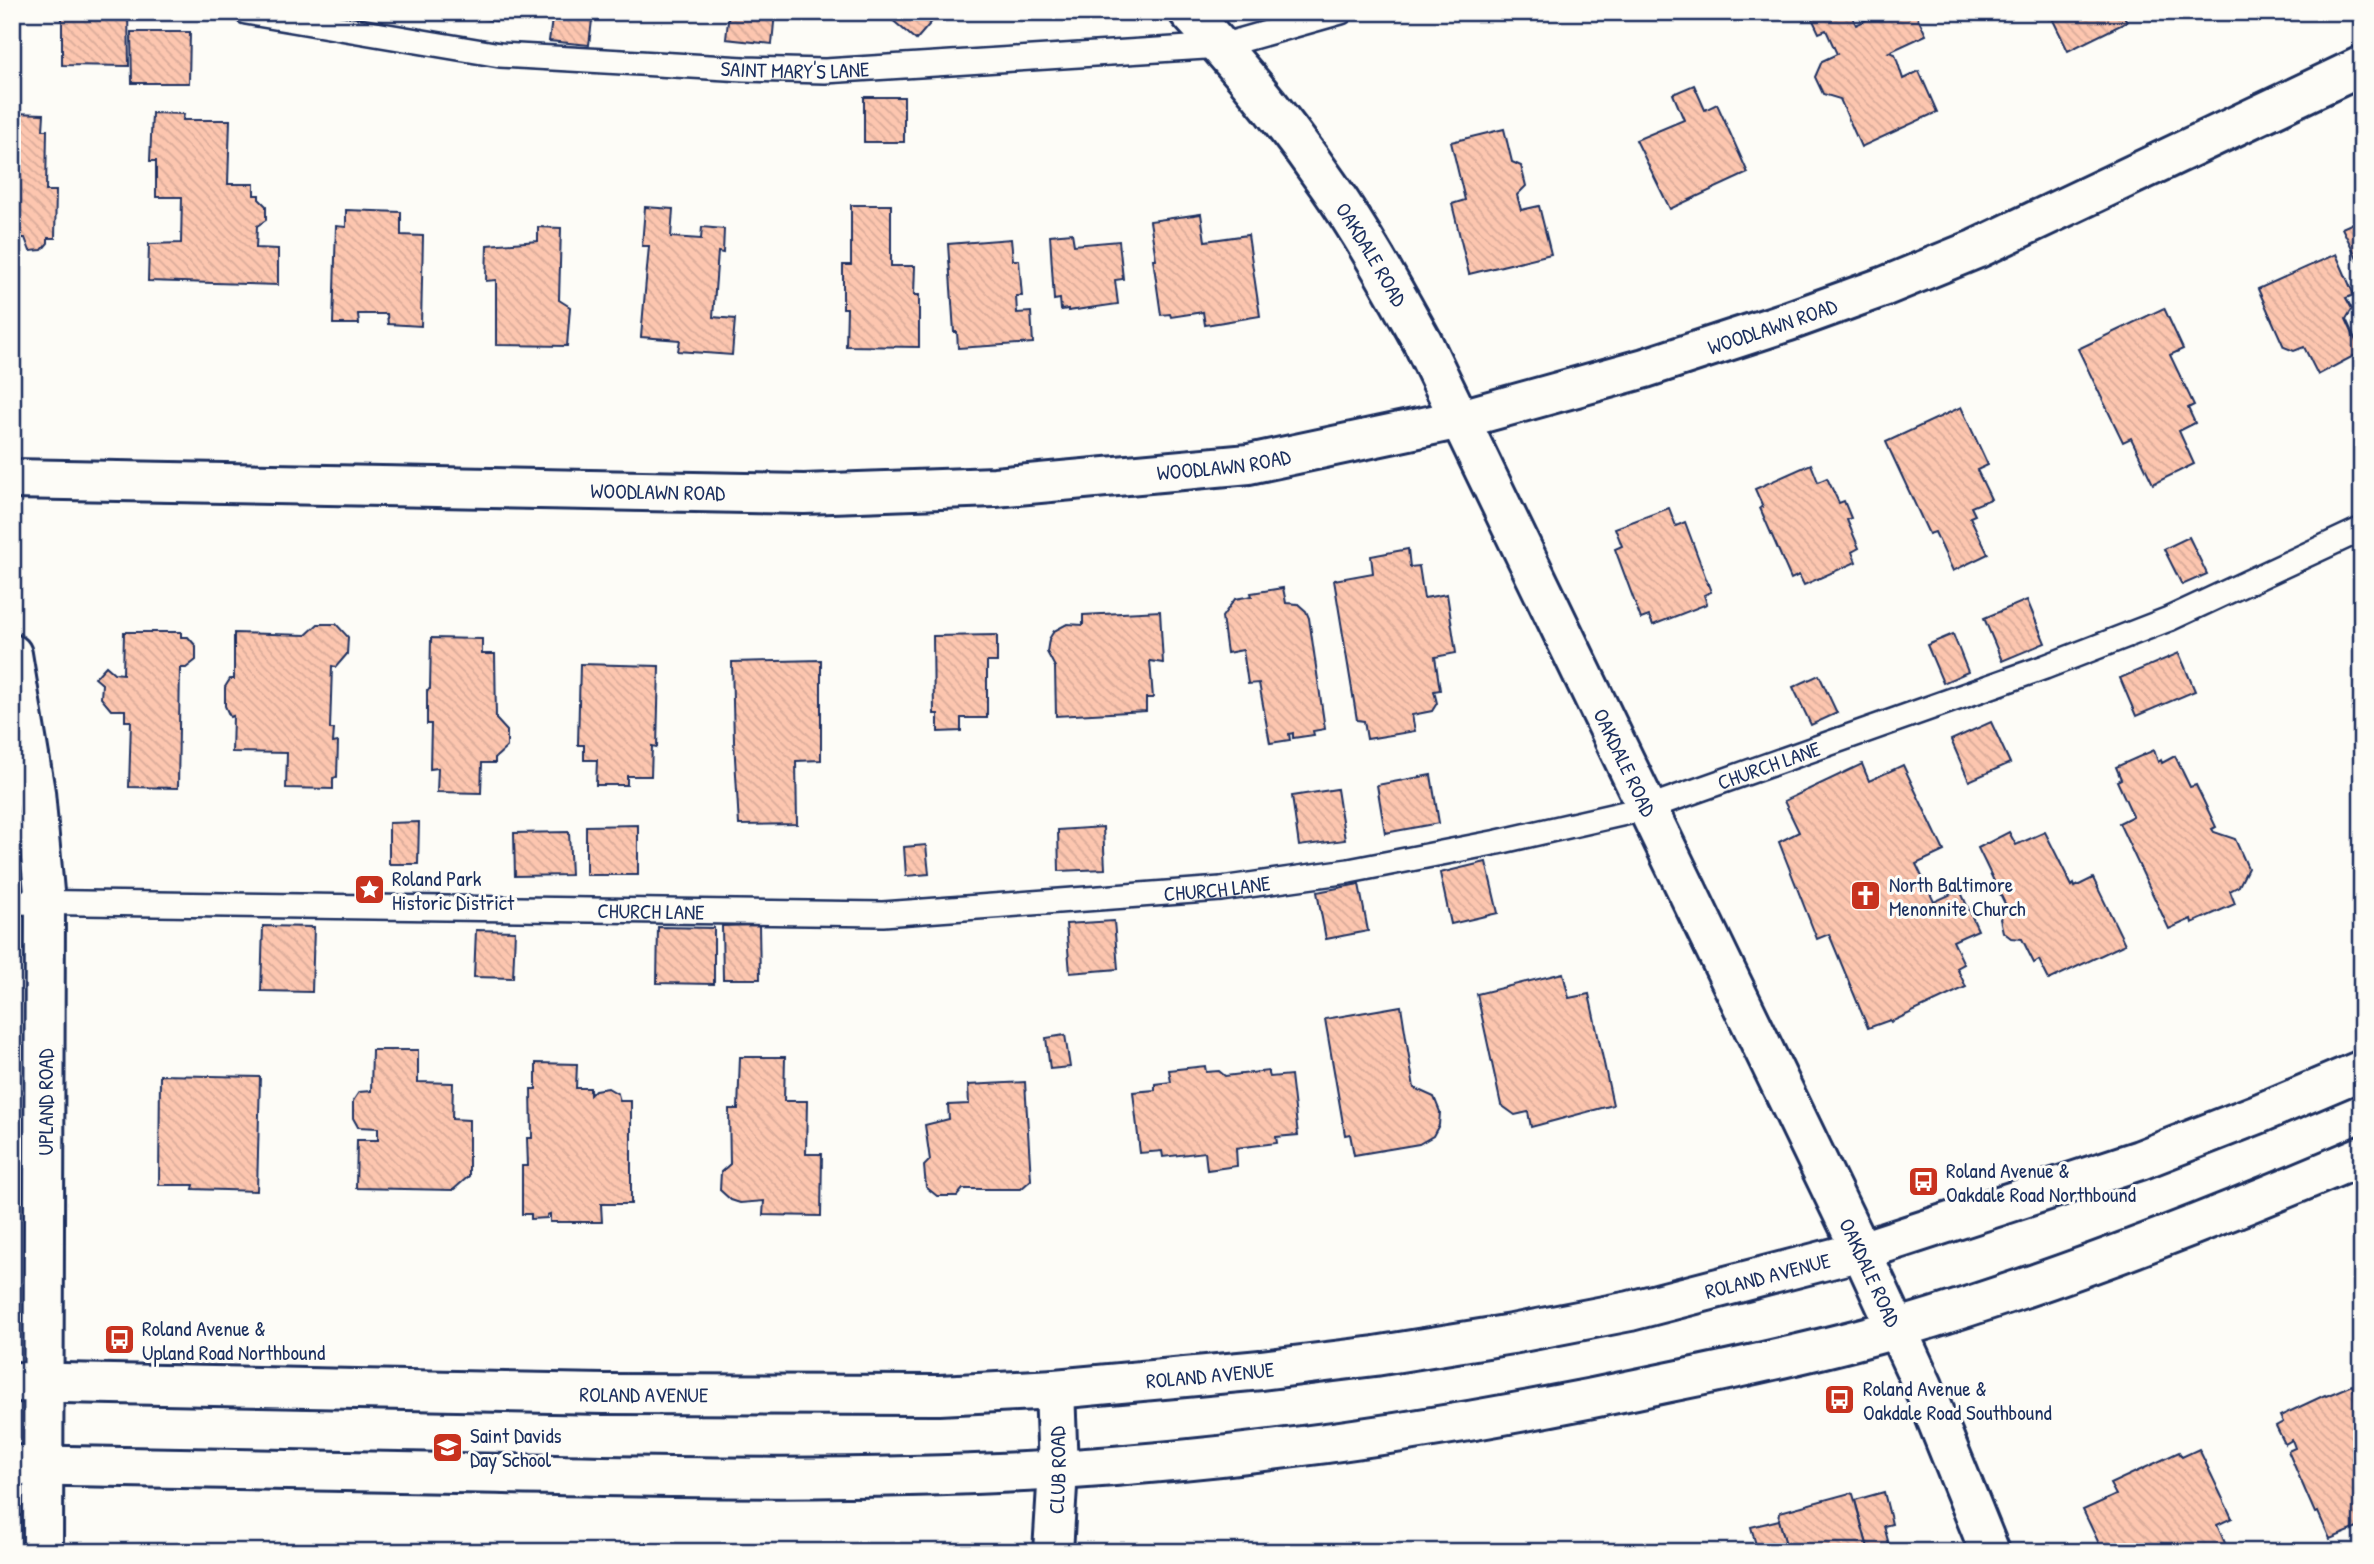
<svg xmlns="http://www.w3.org/2000/svg" width="2374" height="1564" font-family="'Patrick Hand',sans-serif">
	<style>
		.building { fill: url(#building-back-hatch); stroke: #1b2f5e; stroke-width: 2 }
		.lines { fill: none; stroke-linecap: round; stroke-linejoin: round }
		.service-casing { stroke: #1b2f5e; stroke-width: 28 }
		.minor-casing { stroke: #1b2f5e; stroke-width: 44 }
		.primary-casing { stroke: #1b2f5e; stroke-width: 44 }
		.service { stroke: #fdfcf7; stroke-width: 23 }
		.minor { stroke: #fdfcf7; stroke-width: 38 }
		.primary { stroke: #fdfcf7; stroke-width: 38 }
		.labels { text-anchor: middle; dominant-baseline: central; stroke-width: 6; stroke-linejoin: round; paint-order: stroke }
		.street-label { font-size: 21px; fill: #1b2f5e; stroke: #fdfcf7 }
		.poi-label { font-size: 21px; fill: #1b2f5e; stroke: #fdfcf7; text-anchor: start }
	</style>
	<defs>
		<pattern id="building-back-hatch" width="6" height="6" patternUnits="userSpaceOnUse" patternTransform="scale(1.75)"><rect width="6" height="6" fill="#fdc6af"/><path d="M-1 5l2 2M0 0l6 6M5-1l2 2" fill="none" stroke="#d8aa99"/></pattern>
	</defs>
	<rect width="100%" height="100%" fill="#fdfcf7"/>
	<filter id="ink" filterUnits="userSpaceOnUse"><feTurbulence type="fractalNoise" baseFrequency=".0143" numOctaves="2"/><feDisplacementMap in="SourceGraphic" scale="14" xChannelSelector="R" yChannelSelector="G"/><feConvolveMatrix kernelMatrix="1 2 1 2 8 2 1 2 1" color-interpolation-filters="sRGB"/></filter>
	<g filter="url(#ink)">
		<g class="building">
			<polygon points="62,12 128,12 129,66 62,65"/>
			<polygon points="441,12 497,12 496,21"/>
			<polygon points="553,12 593,12 589,45 549,41"/>
			<polygon points="729,12 775,12 772,44 726,39"/>
			<polygon points="883,12 940,12 916,40"/>
			<polygon points="1813,12 1850,12 1856,25 1883,12 1915,12 1926,35 1889,52 1895,54 1903,79 1919,71 1937,112 1861,147 1840,99 1823,94 1815,77 1822,61 1837,54 1826,30 1819,33 1810,14"/>
			<polygon points="2046,12 2122,12 2127,22 2068,51 2052,18 2049,19"/>
			<polygon points="131,32 190,32 189,83 132,83"/>
			<polygon points="1694,85 1705,110 1717,104 1748,173 1670,209 1636,140 1684,120 1673,94"/>
			<rect x="864" y="97" width="40" height="45"/>
			<polygon points="12,113 44,114 43,130 47,130 46,191 56,191 55,238 48,238 48,243 42,250 30,251 25,238 18,238 17,251 12,251"/>
			<polygon points="152,113 184,114 183,120 230,120 228,184 254,184 254,195 259,195 259,199 266,206 266,220 257,226 256,248 278,249 278,285 148,281 149,244 181,243 182,197 156,197 156,161 150,161"/>
			<polygon points="1504,129 1512,162 1521,166 1526,186 1517,195 1521,210 1539,206 1551,254 1469,274 1452,204 1465,200 1451,142"/>
			<polygon points="851,205 891,205 891,266 915,266 914,295 919,295 919,347 846,346 847,308 843,308 843,265 851,265"/>
			<polygon points="645,207 673,209 671,237 701,239 702,227 724,229 723,253 718,252 713,317 735,319 732,355 678,351 680,340 641,337 649,246 642,246"/>
			<polygon points="346,210 401,212 401,235 423,236 421,326 388,324 387,314 358,314 359,324 333,324 336,226 346,227"/>
			<polygon points="1201,214 1205,241 1248,235 1260,316 1205,325 1203,312 1171,317 1170,314 1161,315 1153,259 1156,259 1150,221"/>
			<polygon points="2362,219 2362,268 2342,228"/>
			<polygon points="538,227 561,228 559,300 570,307 567,346 496,345 496,280 486,281 487,245 538,241"/>
			<polygon points="1072,233 1074,245 1119,241 1123,279 1115,280 1118,304 1068,311 1068,309 1061,310 1060,299 1054,300 1050,235"/>
			<polygon points="1011,239 1013,260 1019,260 1022,296 1016,296 1017,313 1031,312 1033,343 958,348 957,332 954,332 948,244"/>
			<polygon points="2336,254 2354,295 2346,298 2352,309 2346,319 2361,352 2318,375 2304,347 2294,351 2284,347 2258,289"/>
			<polygon points="2164,308 2183,349 2170,355 2194,405 2188,408 2195,423 2179,431 2194,464 2153,484 2131,438 2123,442 2078,349"/>
			<polygon points="1961,407 1988,465 1977,470 1991,499 1971,507 1975,515 1970,517 1988,554 1953,571 1935,532 1929,534 1886,442"/>
			<polygon points="1811,464 1818,482 1827,478 1839,503 1844,501 1851,518 1847,520 1859,548 1852,552 1856,562 1804,585 1799,575 1791,579 1760,508 1763,507 1755,489"/>
			<polygon points="1669,508 1676,526 1685,522 1711,592 1704,595 1707,604 1653,625 1649,616 1641,619 1615,549 1622,546 1615,528"/>
			<polygon points="2189,537 2207,574 2182,585 2164,549"/>
			<polygon points="1408,549 1410,567 1419,566 1424,598 1447,594 1456,653 1435,657 1440,690 1434,691 1437,703 1432,711 1412,715 1415,731 1367,739 1364,721 1357,720 1334,580 1373,573 1371,556"/>
			<polygon points="1283,588 1286,603 1298,604 1306,611 1309,618 1325,729 1313,731 1314,735 1293,738 1293,733 1289,734 1290,740 1270,743 1259,683 1248,684 1243,650 1227,653 1222,617 1235,599 1252,596 1251,593"/>
			<polygon points="2027,600 2045,643 2002,661 1984,618"/>
			<polygon points="1160,611 1163,663 1150,661 1153,698 1146,698 1146,711 1056,716 1055,667 1047,652 1049,639 1054,631 1067,624 1083,625 1083,615"/>
			<polygon points="318,624 336,624 348,637 347,654 336,667 332,666 330,729 334,729 333,743 338,742 337,777 333,778 333,789 286,788 287,753 232,752 233,716 230,717 225,706 225,687 230,679 234,679 234,633 306,635"/>
			<polygon points="124,632 181,632 181,637 188,637 196,646 196,660 186,668 180,668 178,788 129,787 131,721 125,721 125,710 111,710 101,698 102,684 95,678 106,666 114,673 123,674"/>
			<polygon points="1953,634 1968,672 1943,683 1927,645"/>
			<polygon points="997,635 997,662 987,662 987,718 961,718 961,731 938,732 938,714 934,714 933,636"/>
			<polygon points="431,638 482,639 482,654 495,654 496,719 507,731 507,747 495,758 495,763 482,763 481,793 437,792 438,768 430,769 431,724 427,724 427,690 430,689"/>
			<polygon points="2179,653 2195,691 2136,716 2120,678"/>
			<polygon points="821,660 821,760 796,761 797,824 739,825 734,741 732,662"/>
			<polygon points="580,664 659,666 657,747 652,746 651,776 627,776 627,785 596,785 597,760 584,760 584,745 578,745"/>
			<polygon points="1819,675 1837,713 1811,725 1793,687"/>
			<polygon points="1991,722 2010,763 1969,781 1951,740"/>
			<polygon points="2154,750 2158,762 2161,760 2162,763 2175,756 2190,787 2196,785 2216,827 2212,829 2214,832 2235,839 2248,868 2239,886 2230,891 2235,904 2192,923 2191,919 2169,929 2119,823 2133,816 2117,781 2121,779 2116,767"/>
			<polygon points="1862,764 1869,781 1903,765 1944,851 1916,864 1934,902 1960,890 1978,930 1953,941 1964,964 1957,968 1966,987 1891,1022 1890,1020 1868,1028 1829,934 1817,939 1779,842 1799,832 1784,801"/>
			<polygon points="1431,775 1439,823 1385,833 1377,785"/>
			<polygon points="1337,789 1345,840 1299,846 1292,796"/>
			<polygon points="419,822 418,864 389,864 389,823"/>
			<polygon points="638,825 638,875 586,875 586,826"/>
			<polygon points="1103,827 1105,869 1059,871 1058,830"/>
			<polygon points="569,832 571,875 515,876 514,833"/>
			<polygon points="2009,832 2016,845 2045,832 2072,886 2074,884 2075,887 2093,878 2125,944 2049,980 2039,960 2034,963 2022,939 2011,938 2003,932 2000,919 2007,908 1978,848"/>
			<polygon points="926,845 929,874 906,876 904,847"/>
			<polygon points="1486,862 1498,913 1451,924 1440,873"/>
			<polygon points="1359,884 1368,931 1326,939 1317,892"/>
			<polygon points="1114,921 1118,969 1070,973 1066,924"/>
			<polygon points="759,925 760,979 723,979 722,926"/>
			<polygon points="263,926 314,927 312,992 261,991"/>
			<polygon points="658,927 714,928 714,984 657,983"/>
			<polygon points="476,930 515,931 513,978 474,977"/>
			<polygon points="1563,973 1569,998 1589,994 1613,1105 1531,1127 1528,1112 1515,1115 1501,1105 1477,994"/>
			<polygon points="1401,1006 1414,1088 1434,1097 1440,1112 1439,1125 1433,1136 1419,1144 1354,1155 1350,1134 1345,1135 1325,1019"/>
			<polygon points="1065,1035 1070,1067 1050,1069 1046,1038"/>
			<polygon points="372,1050 418,1050 418,1082 453,1083 452,1119 469,1120 469,1176 453,1190 356,1188 357,1140 378,1140 378,1128 358,1127 353,1118 353,1101 359,1092 371,1091"/>
			<polygon points="740,1057 785,1057 784,1101 807,1101 806,1154 822,1154 821,1216 763,1215 764,1201 740,1203 731,1200 720,1190 721,1172 730,1164 729,1109 738,1109"/>
			<polygon points="536,1063 577,1064 576,1088 590,1088 590,1095 595,1090 608,1088 618,1094 620,1101 631,1101 631,1204 601,1204 602,1222 550,1222 550,1214 547,1215 547,1218 531,1219 531,1214 522,1214 522,1166 528,1166 527,1138 532,1138 531,1089 536,1089"/>
			<polygon points="1205,1066 1206,1072 1219,1071 1225,1076 1268,1071 1270,1077 1291,1075 1298,1135 1276,1137 1277,1143 1236,1148 1237,1166 1207,1170 1205,1152 1163,1157 1162,1151 1140,1153 1133,1092 1155,1090 1155,1084 1171,1082 1169,1070"/>
			<polygon points="160,1075 260,1077 257,1191 193,1189 194,1185 159,1185"/>
			<polygon points="1025,1082 1031,1180 1021,1189 963,1189 957,1196 937,1196 926,1187 924,1166 930,1160 925,1125 949,1119 948,1105 969,1104 968,1085"/>
			<polygon points="2352,1385 2362,1407 2362,1526 2330,1539 2318,1512 2315,1513 2288,1451 2295,1448 2292,1440 2285,1444 2276,1426 2283,1422 2280,1416 2325,1395 2326,1396"/>
			<polygon points="2199,1449 2232,1518 2217,1525 2229,1552 2103,1552 2083,1510 2116,1495 2110,1484 2179,1452 2182,1457"/>
			<polygon points="1884,1492 1892,1524 1884,1526 1891,1552 1869,1552 1855,1500"/>
			<polygon points="1850,1493 1853,1494 1869,1552 1788,1552 1779,1520 1780,1512"/>
			<polygon points="1779,1520 1788,1552 1758,1552 1751,1527"/>
		</g>
		<g class="lines">
			<defs>
				<g id="service">
					<path id="s1" d="M246,12l254,43 244,14 81,2 396,-25 120,-34"/>
					<path id="s2" d="M12,902l871,12 338,-25 128,-18 149,-29 149,-34 398,-141 124,-48 193,-90"/>
				</g>
				<g id="minor">
					<path id="s3" d="M1189,12c51,55 98,113 140,174 35,50 64,103 93,155l439,910 62,135 67,166"/>
					<path id="s4" d="M12,479l792,15 191,-7 254,-23 212,-45 184,-51 144,-47 94,-34 93,-38 386,-183"/>
					<polyline points="12,654 35,792 45,903 43,1552"/>
					<path id="s5" d="M1053,1552l5,-82 -3,-81"/>
				</g>
				<g id="primary">
					<path id="s6" d="M12,1382l592,12 335,1 116,-6 206,-19 114,-14 137,-22 118,-23 231,-60 279,-91 118,-46 104,-44"/>
					<path d="M12,1465c165,4 329,6 493,9 185,4 369,7 554,-4 204,-13 406,-44 606,-87 79,-16 158,-33 234,-55 158,-47 311,-107 463,-172"/>
				</g>
			</defs>
			<use href="#service" class="service-casing"/>
			<use href="#minor" class="minor-casing"/>
			<use href="#primary" class="primary-casing"/>
			<use href="#service" class="service"/>
			<use href="#minor" class="minor"/>
			<use href="#primary" class="primary"/>
		</g>
	</g>
	<defs>
		<symbol id="sight-square" viewBox="-11 -11 22 22"><rect x="-9" y="-9" width="18" height="18" rx="4" fill="#c8321e" stroke="#fdfcf7"/><path d="M0-6L1.8-2.2L6-1.7L2.9 1.2L3.7 5.4L0 3.3L-3.7 5.4L-2.9 1.2L-6-1.7L-1.8-2.2Z" fill="#fff"/></symbol>
		<symbol id="church-square" viewBox="-11 -11 22 22"><rect x="-9" y="-9" width="18" height="18" rx="4" fill="#c8321e" stroke="#fdfcf7"/><path d="M-1.2-6h2.4v3.5h3.3v2.4h-3.3V6h-2.4V-.1h-3.3v-2.4h3.3Z" fill="#fff"/></symbol>
		<symbol id="bus-square" viewBox="-11 -11 22 22"><rect x="-9" y="-9" width="18" height="18" rx="4" fill="#c8321e" stroke="#fdfcf7"/><path d="M-5-6H5V4H4V6H2V4H-2V6H-4V4H-5ZM-3.5-4V0h7V-4ZM-3.5 1.2v1.5H-2V1.2ZM2 1.2v1.5H3.5V1.2Z" fill="#fff"/></symbol>
		<symbol id="school-square" viewBox="-11 -11 22 22"><rect x="-9" y="-9" width="18" height="18" rx="4" fill="#c8321e" stroke="#fdfcf7"/><path d="M0-5L7-2L0 1L-7-2ZM-4 1L0 2.5L4 1V4Q0 6-4 4Z" fill="#fff"/></symbol>
	</defs>
	<g fill-rule="evenodd">
		<use href="#sight-square" x="352" y="872" width="35" height="35"/>
		<use href="#church-square" x="1848" y="878" width="35" height="35"/>
		<use href="#bus-square" x="1906" y="1164" width="35" height="35"/>
		<use href="#bus-square" x="102" y="1322" width="35" height="35"/>
		<use href="#bus-square" x="1822" y="1382" width="35" height="35"/>
		<use href="#school-square" x="430" y="1430" width="35" height="35"/>
	</g>
	<g class="labels">
		<g class="street-label">
			<text stroke="none"><textPath href="#s1" startOffset="553">SAINT MARY'S LANE</textPath></text>
			<text stroke="none"><textPath href="#s3" startOffset="304">OAKDALE ROAD</textPath></text>
			<text stroke="none"><textPath href="#s4" startOffset="1780">WOODLAWN ROAD</textPath></text>
			<text stroke="none"><textPath href="#s4" startOffset="1213">WOODLAWN ROAD</textPath></text>
			<text stroke="none"><textPath href="#s4" startOffset="646">WOODLAWN ROAD</textPath></text>
			<text stroke="none"><textPath href="#s3" startOffset="872">OAKDALE ROAD</textPath></text>
			<text stroke="none"><textPath href="#s2" startOffset="1773">CHURCH LANE</textPath></text>
			<text stroke="none"><textPath href="#s2" startOffset="1206">CHURCH LANE</textPath></text>
			<text stroke="none"><textPath href="#s2" startOffset="639">CHURCH LANE</textPath></text>
			<text transform="translate(45 1102) rotate(-90)">UPLAND ROAD</text>
			<text stroke="none"><textPath href="#s3" startOffset="1438">OAKDALE ROAD</textPath></text>
			<text stroke="none"><textPath href="#s6" startOffset="1766">ROLAND AVENUE</textPath></text>
			<text stroke="none"><textPath href="#s6" startOffset="1199">ROLAND AVENUE</textPath></text>
			<text stroke="none"><textPath href="#s6" startOffset="632">ROLAND AVENUE</textPath></text>
			<text stroke="none"><textPath href="#s5" startOffset="82">CLUB ROAD</textPath></text>
		</g>
		<g class="poi-label">
			<text x="392" y="878">Roland Park<tspan x="392" dy="24">Historic District</tspan></text>
			<text x="1889" y="884">North Baltimore<tspan x="1889" dy="24">Menonnite Church</tspan></text>
			<text x="1946" y="1170">Roland Avenue &amp;<tspan x="1946" dy="24">Oakdale Road Northbound</tspan></text>
			<text x="142" y="1328">Roland Avenue &amp;<tspan x="142" dy="24">Upland Road Northbound</tspan></text>
			<text x="1863" y="1388">Roland Avenue &amp;<tspan x="1863" dy="24">Oakdale Road Southbound</tspan></text>
			<text x="470" y="1435">Saint Davids<tspan x="470" dy="24">Day School</tspan></text>
		</g>
	</g>
	<rect width="2374" height="1564" fill="none" stroke="#fdfcf7" stroke-width="42"/>
	<rect x="21" y="21" width="2332" height="1522" fill="none" stroke="#1b2f5e" stroke-width="2.5" filter="url(#ink)"/>
</svg>
